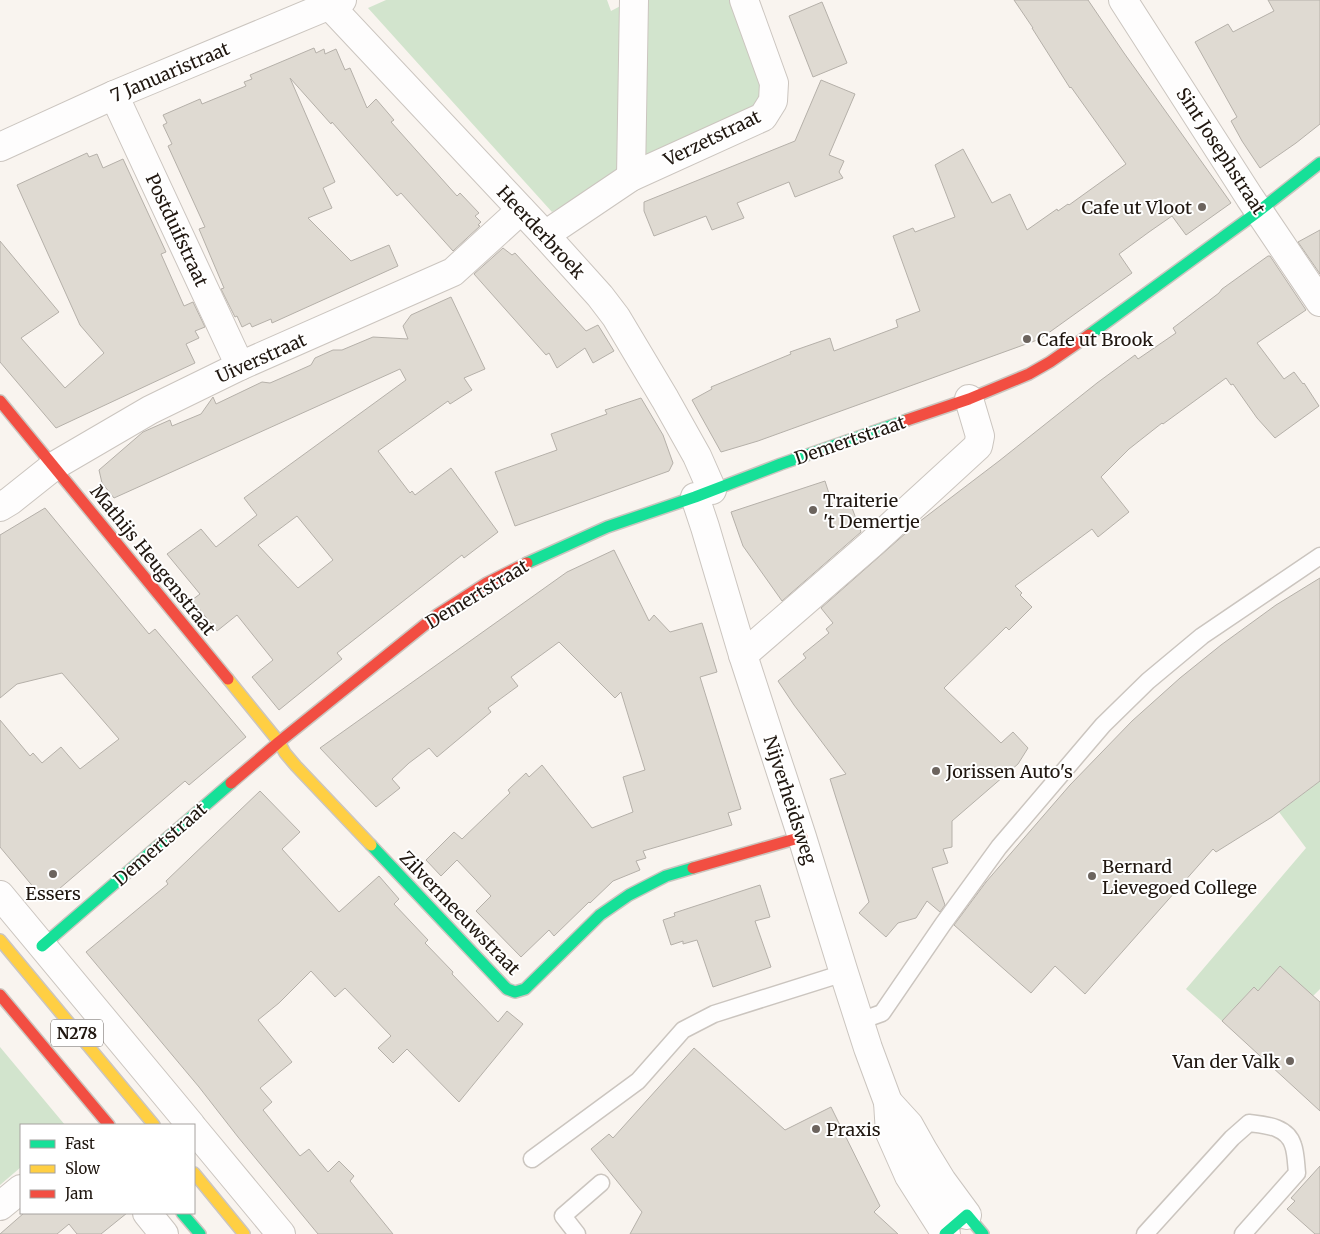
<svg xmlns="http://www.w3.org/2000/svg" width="1320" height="1234" font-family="Merriweather,serif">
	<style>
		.green { fill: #d2e4cd }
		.building { fill: #dfdad2; stroke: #b5b0a9; fill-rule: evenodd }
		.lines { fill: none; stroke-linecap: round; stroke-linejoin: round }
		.lane-casing { stroke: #cbc5bf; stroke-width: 19 }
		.street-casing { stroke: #cbc5bf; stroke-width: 30 }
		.fast-casing { stroke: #cbc5bf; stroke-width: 14 }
		.slow-casing { stroke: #cbc5bf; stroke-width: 14 }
		.jam-casing { stroke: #cbc5bf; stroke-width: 14 }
		.lane { stroke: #fefdfd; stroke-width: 16 }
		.street { stroke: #fefdfd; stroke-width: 28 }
		.fast { stroke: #16e098; stroke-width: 11 }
		.slow { stroke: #ffcf43; stroke-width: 11 }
		.jam { stroke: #f24e42; stroke-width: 11 }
		.poi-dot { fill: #6c645e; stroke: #fff; stroke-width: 2 }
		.labels { text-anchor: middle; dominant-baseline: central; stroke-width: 4; stroke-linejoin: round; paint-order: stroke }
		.shield { fill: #fff; stroke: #635d58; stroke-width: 1 }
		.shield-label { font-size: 16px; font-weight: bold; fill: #201710 }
		.street-label { font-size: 18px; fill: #201710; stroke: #fff }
		.poi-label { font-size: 18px; fill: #201710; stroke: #fff; text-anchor: start }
	</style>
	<rect width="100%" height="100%" fill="#f9f4ef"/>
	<g class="green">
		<polygon points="386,0 607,0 611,11 628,2 622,172 552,212 368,8"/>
		<polygon points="641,0 737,0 767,83 758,110 638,164"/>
		<polygon points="1320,781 1320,989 1313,996 1280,967 1258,991 1254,987 1222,1021 1186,989 1306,848 1279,812"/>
		<polygon points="0,1047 65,1125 21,1125 21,1167 0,1185"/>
	</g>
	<g class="building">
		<polygon points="1014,0 1088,0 1124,53 1231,203 1186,235 1172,216 1149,232 1119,254 1132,273 1040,339 758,441 721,452 692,400 712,389 711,387 791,354 790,352 830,338 834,351 898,327 896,320 920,311 893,236 913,228 915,232 955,217 935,165 963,149 992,203 1010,194 1027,230 1057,209 1058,211 1068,204 1069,205 1126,164 1071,87 1070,88 1032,28 1033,28"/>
		<polygon points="1268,0 1320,0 1320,124 1296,143 1260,168 1242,141 1231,121 1237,117 1195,42 1228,24 1233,32 1274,11"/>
		<polygon points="822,2 847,63 813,77 789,16"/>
		<polygon points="314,48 316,53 324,49 325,54 336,49 345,70 350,68 367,108 376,99 394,120 391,122 457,196 460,193 479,213 475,216 481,222 478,225 480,226 453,251 401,193 397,196 332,122 331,124 290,78 335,182 323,188 332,208 308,218 351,261 389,245 398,266 272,323 271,319 252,327 250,323 242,327 237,316 235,317 221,289 224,288 199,229 205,227 168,146 172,144 163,125 167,123 163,115 200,99 202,104 246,86 244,82 252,79 250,75"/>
		<polygon points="821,80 855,94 829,155 844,161 839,172 843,178 795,197 789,182 737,203 744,218 712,230 706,216 654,236 644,211 644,202 795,141"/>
		<polygon points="87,153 89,157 97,154 103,168 123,159 166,252 161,254 184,306 193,302 205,327 195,331 199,338 186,344 195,363 56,428 0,362 0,241 59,312 21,338 65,388 104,353 80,325 17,185"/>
		<polygon points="1320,230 1320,274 1298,242"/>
		<polygon points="503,248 512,255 515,253 586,331 598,325 614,351 593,363 585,348 557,368 549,353 546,355 474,274"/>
		<polygon points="1268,256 1270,256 1306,310 1257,343 1284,379 1294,372 1303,384 1304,383 1319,406 1275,438 1257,418 1233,384 1231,385 1226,378 1163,424 1162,423 1129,449 1101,477 1129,512 1098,537 1092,529 1015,586 1022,593 1020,595 1032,607 1009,630 1006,627 944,688 1001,743 1013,732 1028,748 1018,764 952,821 952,847 943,849 948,863 932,868 945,905 940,912 927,901 916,918 898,923 886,937 859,913 869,902 830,779 846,774 794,705 778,681 806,658 803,654 829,633 826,629 833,623 821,608 915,525 999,461 1097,383 1135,355 1138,359 1176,333 1173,328 1219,293 1222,289"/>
		<path d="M451,297l34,72 -21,9 8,12 -22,14 -2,-3 -70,50 32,42 2,-2 3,4 36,-27 47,64 -34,26 -2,-3 -125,98 5,6 -63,51 -27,-33 21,-17 -36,-45 -20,16 -25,-31 8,-6 -33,-40 34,-25 15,18 41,-32 -13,-17 162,-118 -6,-11 -286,129 -12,-15 -3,-13 44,-38 27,-12 2,6 29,-12 12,-17 3,7 46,-22 8,1 23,-10 18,-8 4,-7 18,-8h9l31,-13 35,2 -5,-13 8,-11zM297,516l36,44 -35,28 -40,-43z"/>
		<polygon points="641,398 663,435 673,463 669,471 515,526 495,472 557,450 551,434 607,414 605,410"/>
		<polygon points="825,481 833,506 849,500 861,532 782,601 743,546 731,512"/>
		<polygon points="45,508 149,634 155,629 246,737 189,785 185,781 45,901 0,847 0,720 30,756 33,753 42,763 61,747 80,769 119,739 62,673 17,684 0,698 0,535"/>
		<polygon points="614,550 649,621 654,615 670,632 702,623 717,672 700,677 741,809 728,813 732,825 643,851 646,858 636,861 640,870 613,881 590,903 589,902 554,936 549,930 521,957 476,911 491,896 457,860 441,876 426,860 454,832 462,839 510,793 508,790 526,773 529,777 542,765 592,828 633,812 623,777 645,770 621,692 615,698 559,642 511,677 518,686 488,708 491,712 437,757 429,748 409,763 392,779 400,788 376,807 320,748 567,572"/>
		<polygon points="1320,578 1320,781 1272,817 1216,852 1213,849 1085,994 1055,966 1031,993 954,925 986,882 1070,785 1132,721 1180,678 1221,645 1276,605"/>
		<polygon points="260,791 300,832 282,849 339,912 379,876 399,899 394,904 428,940 425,943 453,972 452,974 498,1022 507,1011 523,1024 459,1102 407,1049 393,1063 378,1048 391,1036 345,988 335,997 311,971 279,1003 258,1020 292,1062 260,1088 272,1102 263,1110 300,1156 309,1149 328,1172 339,1161 354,1176 350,1181 393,1234 318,1234 238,1137 199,1087 86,952 168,884 166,881"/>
		<polygon points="760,885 770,917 755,921 771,967 713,987 697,940 683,944 683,941 671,945 663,920 675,916 674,913"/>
		<polygon points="1280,966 1320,1002 1320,1111 1222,1021 1254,987 1258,991"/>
		<polygon points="694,1048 785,1130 831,1107 880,1206 874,1212 898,1234 630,1234 642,1212 591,1149 609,1134 613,1138"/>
		<polygon points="1320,1166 1320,1234 1315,1234 1287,1209 1295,1201 1291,1198"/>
		<polygon points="24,1213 127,1213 101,1234 77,1234 69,1224 57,1234 0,1234"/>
	</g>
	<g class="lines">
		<defs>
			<g id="lane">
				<polyline points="860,1021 882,1013 943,924 999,847 1103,725 1148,681 1202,636 1320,556"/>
				<polyline points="532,1159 638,1081 683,1030 714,1014 844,973"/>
				<polyline points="577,1234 563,1216 601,1183"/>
				<path d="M1145,1234l87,-96 17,-15c16,2 38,3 44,22 3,8 3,19 4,28l-54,61"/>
			</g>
			<g id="street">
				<polyline points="1123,0 1250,198 1320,302"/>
				<polyline points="329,5 545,235 600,296 616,317 665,399 697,456 712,490"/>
				<polyline points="114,95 240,366"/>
				<polyline points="0,147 114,95 342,0"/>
				<polyline points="631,177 634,0"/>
				<polyline points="545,235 631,177 763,117 773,101 774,83 744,0"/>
				<polyline points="695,497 705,527 743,655 802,837 844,973 868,1048 888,1102 890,1133 909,1176 946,1234"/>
				<polyline points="0,507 10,501 54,466 150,410 240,366 453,272 521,210"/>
				<polyline points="743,655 870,545 978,446 980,436 969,399"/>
				<polyline points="0,895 191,1125"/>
				<polyline points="888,1102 909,1125 923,1150 942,1181 967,1215"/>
				<polyline points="194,1129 281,1234"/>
				<polyline points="0,1206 21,1189"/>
				<polyline points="147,1213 164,1234"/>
			</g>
			<g id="fast">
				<polyline points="1089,335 1259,211 1320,163"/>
				<polyline points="527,563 607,527 695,497 781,464 907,420"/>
				<polyline points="371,845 507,989 515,992 525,989 600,915 629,895 666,876 693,868"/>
				<polyline points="42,946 231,783"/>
				<polyline points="182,1213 200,1234"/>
				<polyline points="945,1234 967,1215 983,1234"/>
			</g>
			<g id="slow">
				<polyline points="228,679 279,742 285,753 296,766 371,845"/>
				<polyline points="0,940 154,1125"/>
				<polyline points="194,1173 244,1234"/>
			</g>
			<g id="jam">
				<polyline points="0,401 228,679"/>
				<polyline points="907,420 969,399 1029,374 1050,362 1089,335"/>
				<polyline points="231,783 279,742 437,615 487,583 527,563"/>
				<polyline points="693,868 802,837"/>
				<polyline points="0,995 109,1125"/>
			</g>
		</defs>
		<use href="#lane" class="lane-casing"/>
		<use href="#street" class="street-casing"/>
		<use href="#fast" class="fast-casing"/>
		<use href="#slow" class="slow-casing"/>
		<use href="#jam" class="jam-casing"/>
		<use href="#lane" class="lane"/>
		<use href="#street" class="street"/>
		<use href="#fast" class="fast"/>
		<use href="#slow" class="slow"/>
		<use href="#jam" class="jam"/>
	</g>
	<g class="poi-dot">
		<circle cx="1202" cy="207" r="5"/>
		<circle cx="1027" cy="339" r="5"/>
		<circle cx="813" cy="510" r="5"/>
		<circle cx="936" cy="771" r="5"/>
		<circle cx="53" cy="874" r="5"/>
		<circle cx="1092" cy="876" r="5"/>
		<circle cx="1290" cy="1061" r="5"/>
		<circle cx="816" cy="1129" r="5"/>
	</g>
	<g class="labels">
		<rect class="shield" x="51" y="1019.5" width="52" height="27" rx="4"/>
		<g class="shield-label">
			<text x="77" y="1033">N278</text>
		</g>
		<g class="street-label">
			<text transform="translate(170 72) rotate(-23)">7 Januaristraat</text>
			<text transform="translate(712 138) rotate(-26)">Verzetstraat</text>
			<text transform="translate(1221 151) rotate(57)">Sint Josephstraat</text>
			<text transform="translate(177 230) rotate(65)">Postduifstraat</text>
			<text transform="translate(541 232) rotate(47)">Heerderbroek</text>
			<text transform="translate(261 358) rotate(-24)">Uiverstraat</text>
			<text transform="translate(850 440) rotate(-19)">Demertstraat</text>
			<text transform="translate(153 560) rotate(51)">Mathijs Heugenstraat</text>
			<text transform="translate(477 594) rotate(-31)">Demertstraat</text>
			<text transform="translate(790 800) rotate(72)">Nijverheidsweg</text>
			<text transform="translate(160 844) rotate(-41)">Demertstraat</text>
			<text transform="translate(460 913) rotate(46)">Zilvermeeuwstraat</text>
		</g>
		<g class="poi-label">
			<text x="1192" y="207" text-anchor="end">Cafe ut Vloot</text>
			<text x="1037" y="339">Cafe ut Brook</text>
			<text x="823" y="500">Traiterie<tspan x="823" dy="21">'t Demertje</tspan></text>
			<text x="946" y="771">Jorissen Auto's</text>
			<text x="1102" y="866">Bernard<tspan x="1102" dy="21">Lievegoed College</tspan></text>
			<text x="53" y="893" text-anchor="middle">Essers</text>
			<text x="1280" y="1061" text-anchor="end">Van der Valk</text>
			<text x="826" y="1129">Praxis</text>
		</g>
	</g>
	<rect x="20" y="1124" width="175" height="90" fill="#ffffff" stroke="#a6a29f"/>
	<rect x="30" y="1140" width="25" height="8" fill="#16e098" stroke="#a6a29f"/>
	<text x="65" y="1149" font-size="15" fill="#201710">Fast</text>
	<rect x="30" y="1165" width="25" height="8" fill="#ffcf43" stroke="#a6a29f"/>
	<text x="65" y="1174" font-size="15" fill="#201710">Slow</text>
	<rect x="30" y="1190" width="25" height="8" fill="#f24e42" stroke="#a6a29f"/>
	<text x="65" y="1199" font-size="15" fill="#201710">Jam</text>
</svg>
